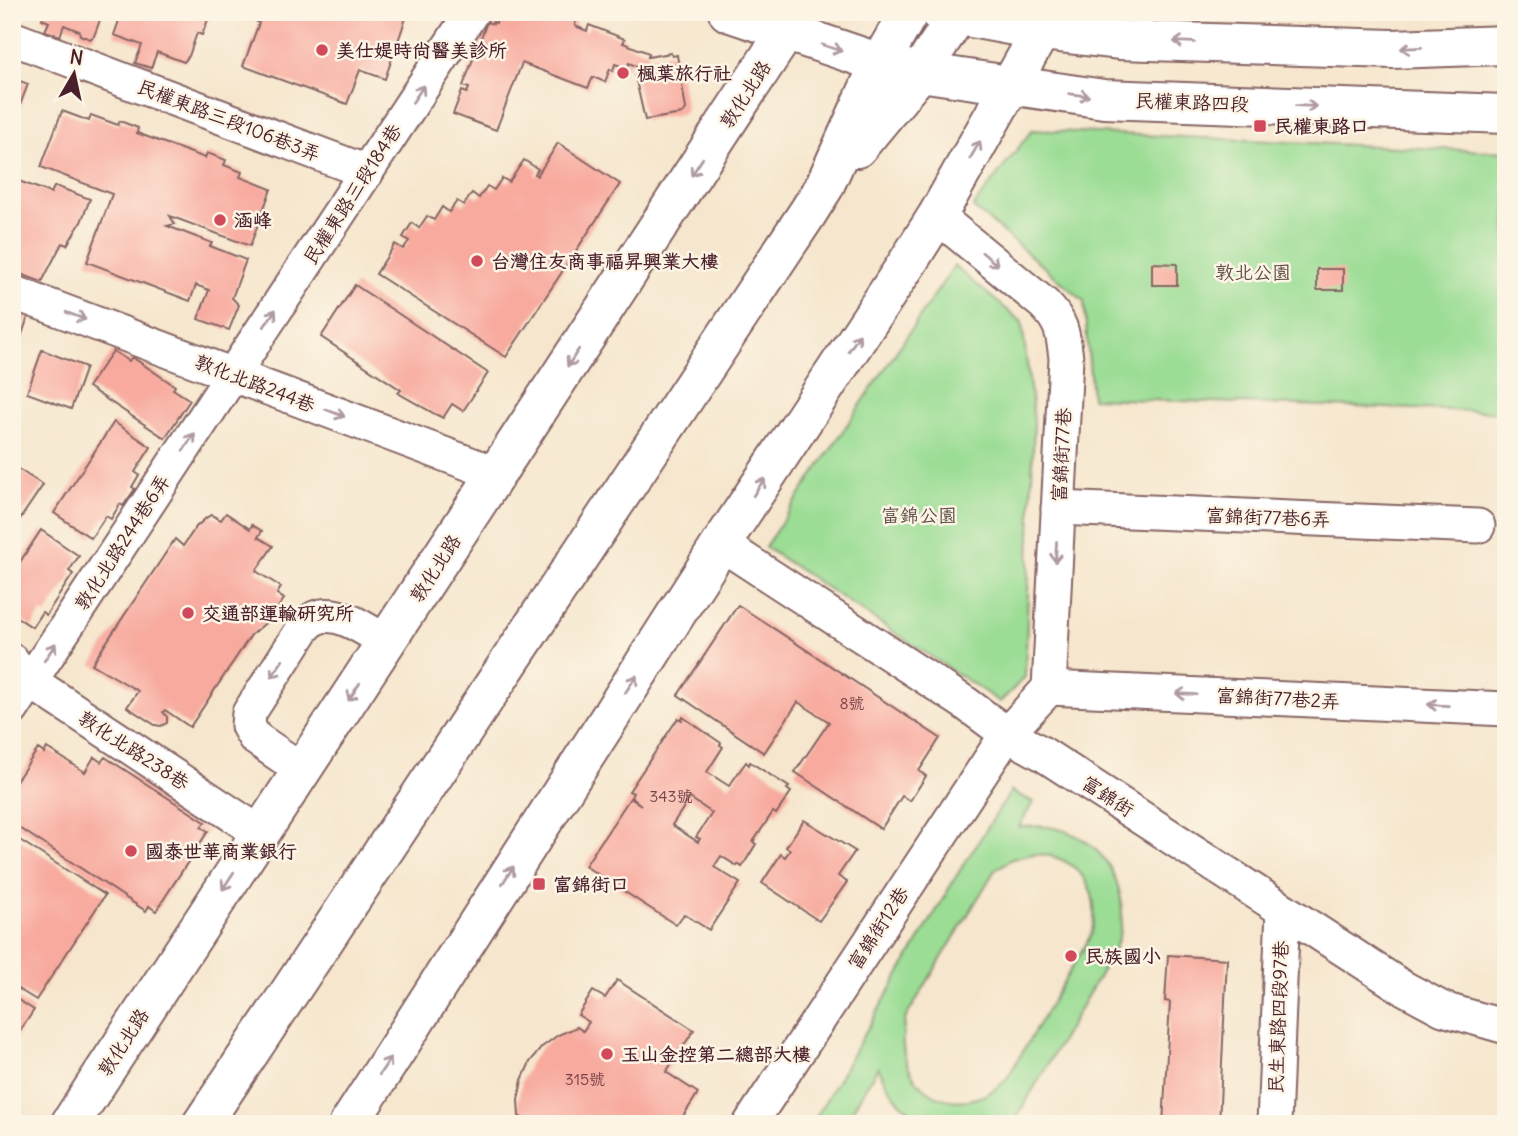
<svg xmlns="http://www.w3.org/2000/svg" width="1518" height="1136" font-family="Delius,'LXGW WenKai TC',sans-serif">
	<style>
		.green { fill: #9bdd95; stroke: #727e60; stroke-width: 2; fill-rule: evenodd }
		.building { fill: #f8aa9f; fill-rule: evenodd }
		.lines { fill: none; stroke-linecap: round; stroke-linejoin: round }
		.minor-casing { stroke: #866564; stroke-width: 37 }
		.major-casing { stroke: #866564; stroke-width: 42 }
		.minor { stroke: #fff; stroke-width: 33 }
		.major { stroke: #fff; stroke-width: 38 }
		.oneway { stroke: #ae9aa0 }
		.poi-dot { fill: #d1495b; stroke: #fcf5e5; stroke-width: 2.5 }
		.labels { text-anchor: middle; dominant-baseline: central; stroke-width: 5; stroke-linejoin: round; paint-order: stroke }
		.number-label { font-size: 16px; fill: #764248 }
		.poi-label { font-size: 19px; font-weight: bold; fill: #4a1f2b; stroke: #fcf5e5; text-anchor: start }
		.street-label { font-size: 19px; fill: #4a1f2b; stroke: #fcf5e5 }
		.park-label { font-size: 19px; fill: #5e4e46; stroke: #fcf5e5 }
	</style>
	<rect width="100%" height="100%" fill="#fcf5e5"/>
	<filter id="ink" filterUnits="userSpaceOnUse"><feTurbulence type="fractalNoise" baseFrequency=".0143" numOctaves="2"/><feDisplacementMap in="SourceGraphic" scale="14" xChannelSelector="R" yChannelSelector="G"/><feConvolveMatrix kernelMatrix="1 2 1 2 8 2 1 2 1" color-interpolation-filters="sRGB"/></filter>
	<filter id="wash" filterUnits="userSpaceOnUse"><feTurbulence type="fractalNoise" baseFrequency=".00686" numOctaves="4" result="noise"/><feDisplacementMap in="SourceGraphic" scale="28" xChannelSelector="R" yChannelSelector="G"/><feGaussianBlur stdDeviation="1.57" result="paint"/><feColorMatrix in="noise" values="0 0 0 0 0 0 0 0 0 0 0 0 0 0 0 0 0 1.4 0 .05"/><feComposite in="paint" operator="in"/></filter>
	<g filter="url(#wash)">
		<rect width="100%" height="100%" fill="#f6e6cd"/>
		<g class="green">
			<polygon points="1032,130 1506,152 1506,412 1092,398 1084,301 973,207"/>
			<polygon points="954,266 1022,322 1034,421 1025,677 1000,702 765,547"/>
			<path d="M1011,791l22,11 -14,25c15,-1 28,-2 43,3 51,15 73,73 52,120l-101,174c-65,0 -105,12 -135,-57l-34,57h-32l145,-249zM1033,854c47,1 70,37 58,81l-85,145c-51,49 -119,4 -100,-63l89,-147 17,-11z"/>
		</g>
		<g id="blocks">
			<g class="building">
				<polygon points="44,12 103,12 94,36 90,39 80,35 79,31 64,25 60,36 45,31 49,22 42,19"/>
				<polygon points="122,12 211,12 202,35 197,33 189,56 184,62 157,52 151,68 135,63 142,45 114,35"/>
				<polygon points="260,12 408,12 385,79 360,70 347,104 243,66 259,23 257,22"/>
				<polygon points="499,12 556,12 576,20 575,26 587,31 589,25 625,39 623,43 649,53 648,57 671,53 672,56 677,55 686,109 682,114 645,120 635,76 638,76 636,66 629,63 627,68 615,64 613,71 610,69 605,82 593,77 588,88 522,63 496,130 453,114 462,91 467,93 469,88 463,86 487,22 493,24 493,22 496,23"/>
				<polygon points="12,78 28,84 12,126"/>
				<polygon points="62,111 89,121 91,115 118,125 120,121 138,128 137,133 205,158 207,153 226,160 224,165 242,172 240,177 271,189 250,246 170,216 175,224 167,226 212,243 210,246 246,260 232,298 239,305 229,330 198,319 209,290 196,285 190,301 87,262 112,194 41,167"/>
				<polygon points="558,143 620,184 506,357 376,274 395,244 403,249 409,241 403,237 412,223 419,228 427,216 434,220 442,207 449,212 457,201 464,205 472,193 479,198 487,186 494,190 502,178 509,182 524,160 538,169 535,174 537,176"/>
				<polygon points="16,180 51,193 54,187 58,187 90,199 81,222 67,245 62,243 42,282 12,271 12,182 14,183"/>
				<polygon points="1152,263 1177,264 1177,285 1152,285"/>
				<rect x="1317" y="269" width="26" height="21"/>
				<polygon points="355,285 488,373 463,411 452,404 443,418 435,414 398,393 401,390 321,337"/>
				<polygon points="12,308 29,314 13,360 12,360"/>
				<polygon points="42,350 86,367 71,409 27,393"/>
				<polygon points="113,351 129,361 132,357 175,386 173,389 190,400 165,438 88,387"/>
				<polygon points="114,422 151,447 135,472 139,475 132,487 135,489 123,506 120,504 111,519 106,516 91,538 54,513"/>
				<polygon points="12,465 43,485 12,531"/>
				<polygon points="226,513 250,529 252,525 262,531 258,537 273,546 256,571 281,587 277,594 284,599 269,620 251,635 190,727 165,710 163,712 167,717 167,723 161,726 155,725 127,707 138,691 92,664 175,539 183,546 196,527 206,518 211,515 221,520"/>
				<polygon points="41,530 79,556 69,571 73,574 46,615 42,612 32,627 12,614 12,574"/>
				<polygon points="738,605 940,738 919,771 926,776 910,801 902,796 881,829 795,772 829,722 798,702 764,753 678,695"/>
				<path d="M683,717l38,26 -1,2 3,2 -16,25 22,14 17,-24 3,3 1,-3 39,25 -2,2 4,3 -15,22 -3,-2 -20,30 3,2 -14,23 -4,-3 -1,2 -16,-10 -7,11 26,16 -31,47 -25,-16 -8,11 -91,-59 45,-68 11,7 -10,-8 2,-4 -4,-2 49,-73 4,2zM690,798l22,15 -16,24 4,2 -2,3 -26,-17z"/>
				<polygon points="47,748 85,772 94,757 101,762 105,757 205,822 201,827 208,831 156,911 149,906 146,911 12,823 12,787 38,749 44,753"/>
				<polygon points="804,820 855,851 838,876 847,882 819,921 762,883 781,854 785,857 790,850 786,847"/>
				<polygon points="12,835 105,895 36,1000 12,985"/>
				<polygon points="1168,955 1227,959 1219,1124 1163,1124 1170,1002 1165,1001"/>
				<polygon points="617,980 694,1030 666,1072 698,1093 678,1124 522,1124 525,1120 519,1116 518,1100 522,1080 530,1062 542,1047 558,1035 577,1027 583,1031 589,1022 578,1015 593,991 605,998"/>
				<polygon points="12,996 34,1010 12,1043"/>
			</g>
		</g>
	</g>
	<g filter="url(#ink)">
		<use href="#blocks" fill-opacity="0" stroke="#866564" stroke-width="2"/>
		<g class="lines">
			<defs>
				<g id="minor">
					<polyline points="12,38 367,172"/>
					<polyline points="12,292 497,474"/>
					<polyline points="1058,508 1478,526"/>
					<polyline points="721,544 965,703 1007,734 1043,754 1402,987 1443,1009 1506,1027"/>
					<polyline points="12,661 30,681 260,833"/>
					<polyline points="1049,688 1506,709"/>
					<polyline points="12,709 472,12"/>
					<path d="M302,770l-47,-32 -7,-12 1,-13 54,-84c3,-3 8,-9 12,-11 23,-10 53,13 71,24"/>
					<path d="M750,1124l257,-390 42,-46 17,-330c-3,-25 -4,-36 -22,-54l-107,-88"/>
					<polyline points="1274,1124 1283,910"/>
				</g>
				<g id="major">
					<polyline points="728,12 880,63 920,72 1104,99 1506,114"/>
					<polyline points="939,12 1041,31 1119,40 1392,49 1506,45"/>
					<polyline points="857,148 920,72 960,12"/>
					<polyline points="70,1124 785,33"/>
					<polyline points="202,1124 807,214 824,187 880,63 909,12"/>
					<polyline points="349,1124 721,544 908,262 937,216 1041,31"/>
				</g>
			</defs>
			<use href="#minor" class="minor-casing"/>
			<use href="#major" class="major-casing"/>
			<use href="#minor" class="minor"/>
			<use href="#major" class="major"/>
		</g>
		<defs><path id="oneway-shaft" d="M-6 0H5M1.5-3L5.5 0L1.5 3" fill="none" stroke-width="1.6" stroke-linecap="round" stroke-linejoin="round" transform="scale(1.75)"/></defs>
		<g class="oneway">
			<use href="#oneway-shaft" transform="translate(1184 42) rotate(-178)"/>
			<use href="#oneway-shaft" transform="translate(832 48) rotate(18)"/>
			<use href="#oneway-shaft" transform="translate(1411 48) rotate(177)"/>
			<use href="#oneway-shaft" transform="translate(418 94) rotate(-57)"/>
			<use href="#oneway-shaft" transform="translate(1079 95) rotate(8)"/>
			<use href="#oneway-shaft" transform="translate(1306 106) rotate(2)"/>
			<use href="#oneway-shaft" transform="translate(975 150) rotate(-60)"/>
			<use href="#oneway-shaft" transform="translate(697 167) rotate(123)"/>
			<use href="#oneway-shaft" transform="translate(990 259) rotate(40)"/>
			<use href="#oneway-shaft" transform="translate(76 316) rotate(21)"/>
			<use href="#oneway-shaft" transform="translate(270 318) rotate(-56)"/>
			<use href="#oneway-shaft" transform="translate(854 343) rotate(-56)"/>
			<use href="#oneway-shaft" transform="translate(573 358) rotate(123)"/>
			<use href="#oneway-shaft" transform="translate(335 413) rotate(21)"/>
			<use href="#oneway-shaft" transform="translate(189 442) rotate(-57)"/>
			<use href="#oneway-shaft" transform="translate(759 487) rotate(-56)"/>
			<use href="#oneway-shaft" transform="translate(1056 552) rotate(93)"/>
			<use href="#oneway-shaft" transform="translate(50 652) rotate(-57)"/>
			<use href="#oneway-shaft" transform="translate(277 669) rotate(123)"/>
			<use href="#oneway-shaft" transform="translate(631 684) rotate(-57)"/>
			<use href="#oneway-shaft" transform="translate(354 692) rotate(123)"/>
			<use href="#oneway-shaft" transform="translate(1186 694) rotate(-177)"/>
			<use href="#oneway-shaft" transform="translate(1438 705) rotate(-177)"/>
			<use href="#oneway-shaft" transform="translate(508 875) rotate(-57)"/>
			<use href="#oneway-shaft" transform="translate(228 881) rotate(123)"/>
			<use href="#oneway-shaft" transform="translate(385 1066) rotate(-57)"/>
		</g>
	</g>
	<g class="poi-dot">
		<circle cx="322" cy="50" r="7"/>
		<circle cx="623" cy="73" r="7"/>
		<rect x="1253" y="119" width="14" height="14" rx="3.5"/>
		<circle cx="220" cy="220" r="7"/>
		<circle cx="477" cy="261" r="7"/>
		<circle cx="188" cy="613" r="7"/>
		<circle cx="131" cy="851" r="7"/>
		<rect x="532" y="877" width="14" height="14" rx="3.5"/>
		<circle cx="1071" cy="956" r="7"/>
		<circle cx="607" cy="1054" r="7"/>
	</g>
	<g class="labels">
		<g class="number-label">
			<text x="852" y="703">8號</text>
			<text x="671" y="796">343號</text>
			<text x="585" y="1079">315號</text>
		</g>
		<g class="poi-label">
			<text x="336" y="50">美仕媞時尚醫美診所</text>
			<text x="637" y="73">楓葉旅行社</text>
			<text x="1274" y="126">民權東路口</text>
			<text x="234" y="220">涵峰</text>
			<text x="491" y="261">台灣住友商事福昇興業大樓</text>
			<text x="202" y="613">交通部運輸研究所</text>
			<text x="145" y="851">國泰世華商業銀行</text>
			<text x="553" y="884">富錦街口</text>
			<text x="1085" y="956">民族國小</text>
			<text x="621" y="1054">玉山金控第二總部大樓</text>
		</g>
		<g class="street-label">
			<text transform="translate(745 94) rotate(-57)">敦化北路</text>
			<text transform="translate(1192 102) rotate(2)">民權東路四段</text>
			<text transform="translate(229 120) rotate(21)">民權東路三段106巷3弄</text>
			<text transform="translate(352 194) rotate(-57)">民權東路三段184巷</text>
			<text transform="translate(255 383) rotate(21)">敦化北路244巷</text>
			<text transform="translate(1061 455) rotate(-87)">富錦街77巷</text>
			<text transform="translate(1268 517) rotate(2)">富錦街77巷6弄</text>
			<text transform="translate(122 542) rotate(-57)">敦化北路244巷6弄</text>
			<text transform="translate(435 568) rotate(-57)">敦化北路</text>
			<text transform="translate(1278 698) rotate(3)">富錦街77巷2弄</text>
			<text transform="translate(134 750) rotate(33)">敦化北路238巷</text>
			<text transform="translate(1108 796) rotate(33)">富錦街</text>
			<text transform="translate(878 928) rotate(-57)">富錦街12巷</text>
			<text transform="translate(1278 1017) rotate(-88)">民生東路四段97巷</text>
			<text transform="translate(123 1042) rotate(-57)">敦化北路</text>
		</g>
		<g class="park-label">
			<text x="1253" y="272">敦北公園</text>
			<text x="919" y="515">富錦公園</text>
		</g>
	</g>
	<rect width="1518" height="1136" fill="none" stroke="#fcf5e5" stroke-width="42"/>
	<g transform="translate(74 74) rotate(9)" stroke="#fcf5e5" stroke-width="5" paint-order="stroke">
	<path d="M0-5L12 26L0 18L-12 26Z" fill="#4a1f2b"/>
	<text y="-10" font-size="19" font-weight="bold" text-anchor="middle" fill="#4a1f2b">N</text>
	</g>
</svg>
